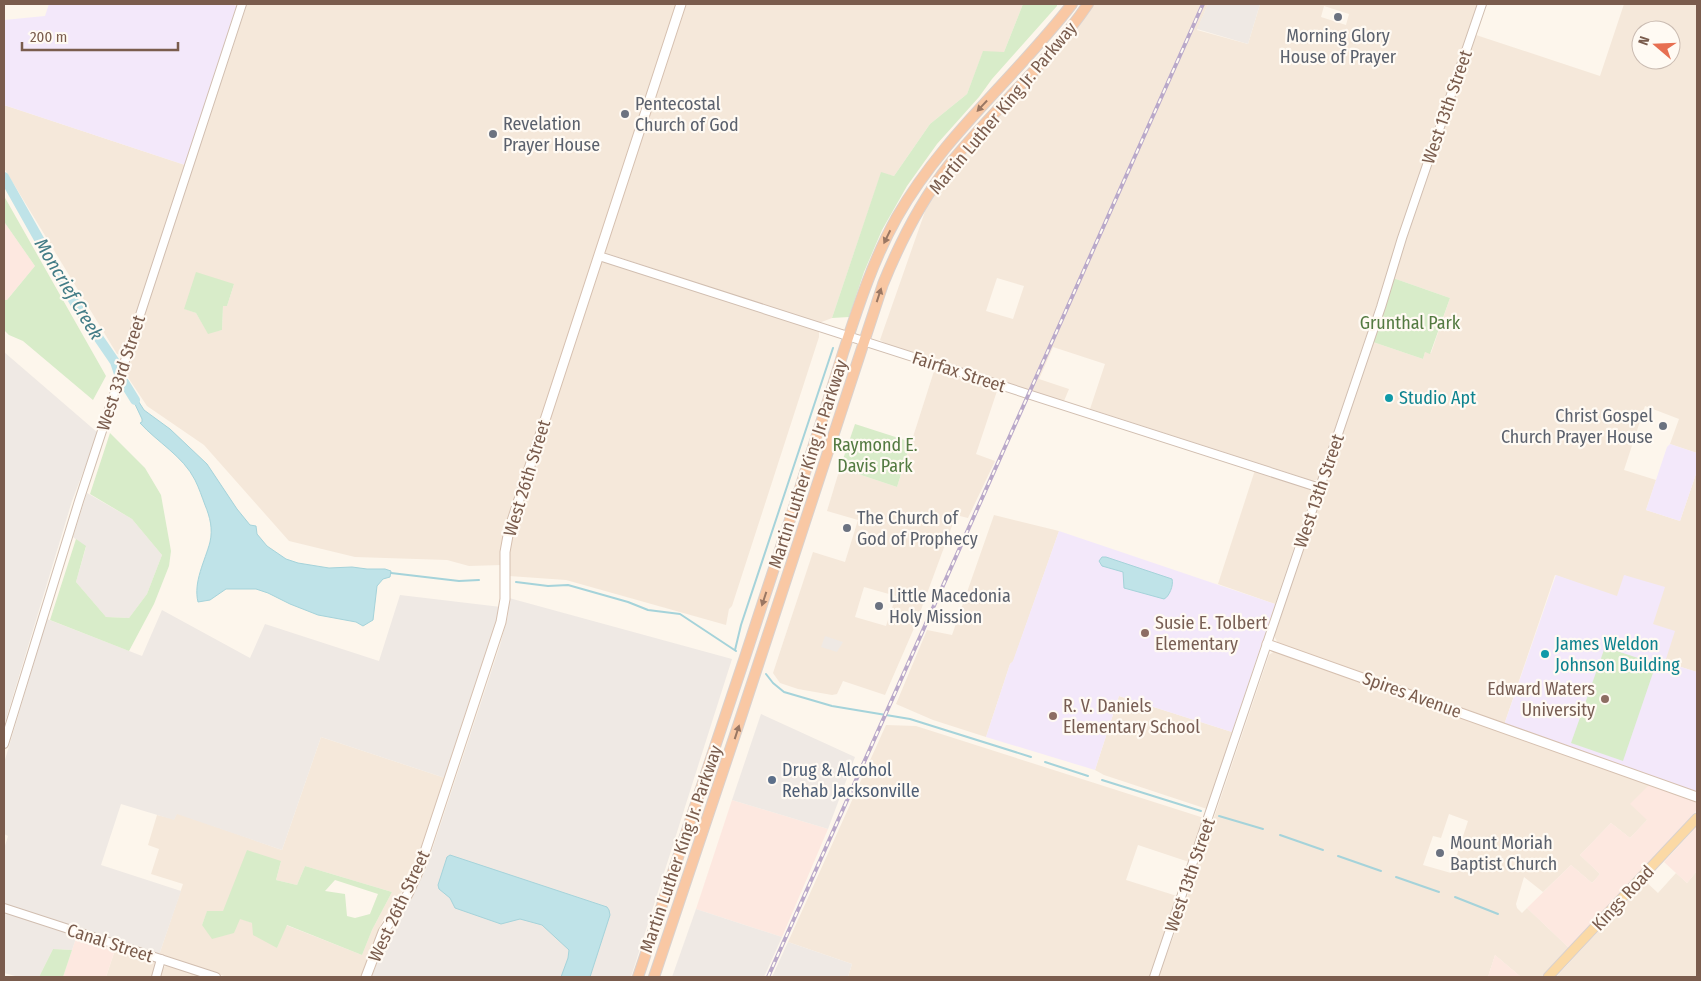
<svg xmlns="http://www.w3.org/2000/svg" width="1701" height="981" font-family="'Fira Sans Condensed',sans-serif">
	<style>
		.residential { fill: #f5e8da; fill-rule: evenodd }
		.commercial { fill: #fde8e0 }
		.industrial { fill: #efe9e4 }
		.education { fill: #f3e8fa }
		.green { fill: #d8ecc9; fill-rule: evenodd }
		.water { fill: #bfe3e8; stroke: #a5d3da }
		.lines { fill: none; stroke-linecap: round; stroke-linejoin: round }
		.stream { stroke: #a5d3da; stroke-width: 2 }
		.river { stroke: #bfe3e8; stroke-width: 10 }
		.tertiary-casing { stroke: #d1beb0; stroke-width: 10 }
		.secondary-casing { stroke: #d6c0b0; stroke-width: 11 }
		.primary-casing { stroke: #dad1cd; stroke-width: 11 }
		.trunk-casing { stroke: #dad1cd; stroke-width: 12 }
		.tertiary { stroke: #fff; stroke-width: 8 }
		.secondary { stroke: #fff; stroke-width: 9 }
		.primary { stroke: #fbd9a5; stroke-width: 9 }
		.trunk { stroke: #f9c8a4; stroke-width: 10 }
		.rail-casing { stroke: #b9a8c9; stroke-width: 4 }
		.rail { stroke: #fffaf3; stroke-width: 2; stroke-dasharray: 5.5; stroke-linecap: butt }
		.oneway { fill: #9a7763 }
		.worship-dot { fill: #6b7280; stroke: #fffaf3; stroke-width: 2 }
		.culture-dot { fill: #0f9aa8; stroke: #fffaf3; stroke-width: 2 }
		.education-dot { fill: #8d6e63; stroke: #fffaf3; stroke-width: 2 }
		.service-dot { fill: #5c6f8a; stroke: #fffaf3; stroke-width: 2 }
		.labels { text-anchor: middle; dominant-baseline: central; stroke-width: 4.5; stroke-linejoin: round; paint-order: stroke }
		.worship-label { font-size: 18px; fill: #5b616d; stroke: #fffaf3; text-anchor: start }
		.street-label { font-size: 18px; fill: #7a5c4d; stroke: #fffaf3 }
		.park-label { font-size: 18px; fill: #537a41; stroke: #fffaf3 }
		.culture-label { font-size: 18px; fill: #0d838f; stroke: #fffaf3; text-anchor: start }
		.education-label { font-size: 18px; fill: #785e54; stroke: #fffaf3; text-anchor: start }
		.service-label { font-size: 18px; fill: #4e5e75; stroke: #fffaf3; text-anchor: start }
		.water-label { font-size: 19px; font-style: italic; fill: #437c86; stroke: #fffaf3 }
	</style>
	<rect width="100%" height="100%" fill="#fdf6ec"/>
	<g class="residential">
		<path d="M247,4h430l-175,561 -33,1 -22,-6 -92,-3 -66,-16 -85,-96 -57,-39 -22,-33zM234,284l-7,22 -4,-1 -1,25 -14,3 -12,-20 -11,-4z"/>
		<polygon points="684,4 1023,4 1004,52 983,52 967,94 930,124 894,176 881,173 832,318 819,323 606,253 605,248"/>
		<path d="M1091,4h117l-11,26 51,14 12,-40h218l-160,475 -5,2 -223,-72 15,-45 -52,-17 -14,32 30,10 -5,12 -174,-55 -10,-6 49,-140 25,-34zM1324,6l25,8 -3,11 -25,-8zM997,278l27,8 -11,33 -27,-8z"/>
		<path d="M1624,4h73v449l-27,-9 9,-25 -34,-13 -21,64 32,10 -10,30 34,11 17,-50v201l-32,-10 -12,-38 -28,-49 -8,22 -62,-22 -51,150 -225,-80 -4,-7v-4l98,-292 50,17 2,-7 6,1 19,-55 -57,-20 83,-243 124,41zM1641,30h30v30h-30z"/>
		<polygon points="4,105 185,165 124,355 117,354 4,168"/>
		<polygon points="603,262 815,329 819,332 819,337 732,606 729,609 726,625 566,580 509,576 509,556 512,532 601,264"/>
		<path d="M935,368l63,20 -22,66 19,7 -27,57 -12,-3 -41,111 -30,69 -42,-14 -6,13 -5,1 -34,-6 -18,-6 -7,-10 40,-121 32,10 13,-42 -31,-9 13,-43 57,19zM864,587l32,9 -10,30 -31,-9z"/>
		<polygon points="1255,470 1312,489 1313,491 1275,604 1218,584"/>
		<polygon points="994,515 1059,531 1013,662 1010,664 986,737 933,720 896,704 927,630 952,635"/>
		<path d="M1276,650l375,133 -4,37 -17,18 -19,-15 -31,32 20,19 -8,9 -21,-18 -28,27 -19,-15 -8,27 1,4 5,5 5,-5 42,40 -28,29h-20l-26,-22 -7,22h-330l19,-50 92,-272zM1449,814l19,7 -17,52 -28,-8 10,-29 8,2z"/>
		<polygon points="1119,696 1232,732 1207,809 1104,775 1095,770"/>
		<polygon points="886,725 916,726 1204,818 1189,862 1138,845 1126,880 1177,896 1150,977 848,977 852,964 788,942"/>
		<path d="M321,737l124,41 -30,90 -8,16 -24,36 -7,16 -14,41h-135l-68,-22 24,-71 -32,-10 8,-25 -11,-4 9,-30 17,4 3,-6 105,37zM281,861l-5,19 21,5 8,-19 87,26 -20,38 -10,25 -76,-30 -9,23 -25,-25 -12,-5 -38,7 5,-13 16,-1z"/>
		<polygon points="1697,871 1697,977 1556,977 1645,881 1658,893 1676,873 1687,883"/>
		<polygon points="116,947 151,959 155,962 155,967 152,977 106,977"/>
		<polygon points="168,965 206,977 159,977 162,968"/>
	</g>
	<g class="commercial">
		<polygon points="5,223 35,266 6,301 4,299 4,224"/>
		<polygon points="1651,783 1692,798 1697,804 1697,810 1569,948 1527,908 1571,865 1592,883 1600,874 1580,855 1611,823 1630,838 1647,820 1630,804"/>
		<polygon points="732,800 828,829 782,937 696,909"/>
		<polygon points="1697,826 1697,871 1687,883 1664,862"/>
		<polygon points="77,935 116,947 106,977 63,977"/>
		<polygon points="1495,955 1521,977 1488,977"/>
	</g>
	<g class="industrial">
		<polygon points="1208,4 1260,4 1248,44 1197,29"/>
		<polygon points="4,352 98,433 72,501 4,726"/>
		<polygon points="87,493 132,519 162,555 147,594 129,618 106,617 76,582 86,547 73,537"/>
		<polygon points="400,595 501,607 445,778 321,737 282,850 177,814 174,820 121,804 101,865 181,891 159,955 4,905 4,849 8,836 4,834 4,763 47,619 142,656 162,610 250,658 265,624 379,661"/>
		<polygon points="509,598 732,659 631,977 372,977 383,945 393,923 412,896 425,871 500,645 508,615"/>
		<polygon points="825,636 843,642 837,652 821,647"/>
		<polygon points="761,714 855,757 828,829 732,800"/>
		<polygon points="696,909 782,937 764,977 672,977"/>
		<polygon points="4,911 77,935 72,950 53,949 39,977 19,977 4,973"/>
		<polygon points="788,942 852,964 848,977 772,977"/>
	</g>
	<g class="education">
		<polygon points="49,4 230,4 237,6 185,165 4,105 4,20 45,16"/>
		<polygon points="1670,444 1697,453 1697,471 1680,521 1646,510 1667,447"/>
		<polygon points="1059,531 1275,604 1232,732 1119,696 1095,770 986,737 1010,664 1013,661"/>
		<polygon points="1556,575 1617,596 1624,575 1665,587 1653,624 1675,631 1665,662 1697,672 1697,793 1504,725"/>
	</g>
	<g class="green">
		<polygon points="1023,4 1057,4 1057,6 992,79 979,97 937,144 907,186 882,230 864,272 849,317 832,318 881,172 894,176 930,124 967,94 983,51 1004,52"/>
		<polygon points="4,196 106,376 93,400 23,341 9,335 4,330 4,300 7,300 35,266 5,223 4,224"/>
		<polygon points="196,272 234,284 227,306 223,306 222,330 208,334 196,313 184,309"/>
		<polygon points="1393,278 1450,298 1430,354 1425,352 1423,359 1373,342"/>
		<polygon points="855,424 911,442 897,487 840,468"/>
		<polygon points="110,433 145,468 161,495 171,551 169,566 154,604 129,651 50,620 76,539 86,546 76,582 106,617 129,618 147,594 162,555 132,519 90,494"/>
		<polygon points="1605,647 1656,664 1623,761 1571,743"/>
		<path d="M247,850l34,11 -5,19 21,5 8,-19 87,26 -20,38 -10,25 -75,-30 -10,23 -24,-13 -1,-12 -12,-4 -6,14 -22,6 -10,-14 5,-14h16zM335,880l43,14 -8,20 -15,4 -8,-2 -2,-22 -20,-3z"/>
		<polygon points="53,949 72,950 63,977 39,977"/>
	</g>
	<g class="water">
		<path d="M137,399l7,11 26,19 37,35 30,45 13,16 6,1 1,8 10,12 19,13 12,4 31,5 23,-1 15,2h18l6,2 -1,6 -7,2 -6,7 -4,34 -10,6 -7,-4 -38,-7 -28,-11 -22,-11 -12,-4h-30l-16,11 -12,2c-5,-20 7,-41 12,-60 3,-13 0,-25 -5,-37 -3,-8 -6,-17 -10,-25 -12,-24 -38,-38 -55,-57l2,-1v-3l-9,-19z"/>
		<path d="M1102,557h4l66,22c2,6 -3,18 -8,20l-40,-11 -1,-16 -21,-6 -3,-5z"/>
		<polygon points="450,855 607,907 609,910 610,915 590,977 561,977 568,958 569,950 542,925 520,919 501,924 455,908 450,898 439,889 438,885 447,857"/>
	</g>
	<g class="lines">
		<g class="stream">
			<polyline points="391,573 459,581 479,580"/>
			<polyline points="516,582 548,586 568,585 628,602 648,610 680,614 736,651"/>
			<polyline points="735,650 741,625 833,348"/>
			<polyline points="766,674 773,683 784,692 832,706 910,719 1031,757"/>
			<polyline points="1045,762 1088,776"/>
			<polyline points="1102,780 1201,811"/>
			<polyline points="1219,816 1263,829"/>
			<polyline points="1280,835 1323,850"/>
			<polyline points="1338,856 1381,871"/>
			<polyline points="1396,877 1439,892"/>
			<polyline points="1455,897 1498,914"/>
		</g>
		<polyline class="river" points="4,177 76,305 115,362 119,374 135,400"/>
		<defs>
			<g id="tertiary">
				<polyline points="599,256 1320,488"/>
				<polyline points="4,744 79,501 242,4"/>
				<polyline points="4,908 216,977"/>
				<polyline points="156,977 161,959"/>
				<polyline points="1154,977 1381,307 1402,238 1482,4"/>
			</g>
			<g id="secondary">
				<polyline points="1267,644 1697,797"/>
				<polyline points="366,977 383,932 408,894 419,870 501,622 505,599 505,552 509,530 681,4"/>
			</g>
			<polyline id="primary" points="1548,977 1697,818"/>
			<g id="trunk">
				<path d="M638,977c54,-159 107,-319 159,-479 15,-48 31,-96 46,-145 15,-46 30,-93 54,-136 46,-81 119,-140 175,-213"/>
				<path d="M654,977l85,-254 144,-439c17,-42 38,-83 66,-119 45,-56 99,-102 139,-161"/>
			</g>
		</defs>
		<use href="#tertiary" class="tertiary-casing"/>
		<use href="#secondary" class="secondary-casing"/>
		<use href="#primary" class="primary-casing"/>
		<use href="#trunk" class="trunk-casing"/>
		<use href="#tertiary" class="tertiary"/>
		<use href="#secondary" class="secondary"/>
		<use href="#primary" class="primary"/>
		<use href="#trunk" class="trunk"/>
		<defs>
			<polyline id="rail" points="768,977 1203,4"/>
		</defs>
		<use href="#rail" class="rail-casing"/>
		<use href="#rail" class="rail"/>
	</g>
	<defs><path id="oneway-solid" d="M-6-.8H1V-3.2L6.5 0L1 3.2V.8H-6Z" transform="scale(1.25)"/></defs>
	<g class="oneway">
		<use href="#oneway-solid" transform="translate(982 106) rotate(133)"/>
		<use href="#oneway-solid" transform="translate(887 237) rotate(116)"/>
		<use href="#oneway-solid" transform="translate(879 295) rotate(-72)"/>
		<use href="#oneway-solid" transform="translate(764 599) rotate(108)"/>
		<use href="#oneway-solid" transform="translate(737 732) rotate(-72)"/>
	</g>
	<g class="worship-dot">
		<circle cx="1338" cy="17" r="5"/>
		<circle cx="625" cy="114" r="5"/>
		<circle cx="493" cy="134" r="5"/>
		<circle cx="1663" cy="426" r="5"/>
		<circle cx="847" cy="528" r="5"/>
		<circle cx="879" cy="606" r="5"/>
		<circle cx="1440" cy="853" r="5"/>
	</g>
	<g class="culture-dot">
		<circle cx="1389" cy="398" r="5"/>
		<circle cx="1545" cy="654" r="5"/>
	</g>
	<g class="education-dot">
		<circle cx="1145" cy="633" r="5"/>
		<circle cx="1605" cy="699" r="5"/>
		<circle cx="1053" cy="716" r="5"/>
	</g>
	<circle class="service-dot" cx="772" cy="780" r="5"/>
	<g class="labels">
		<g class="worship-label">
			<text x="1338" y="36" text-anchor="middle">Morning Glory<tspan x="1338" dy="21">House of Prayer</tspan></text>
			<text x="635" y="104">Pentecostal<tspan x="635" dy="21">Church of God</tspan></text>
			<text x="503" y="124">Revelation<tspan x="503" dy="21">Prayer House</tspan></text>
			<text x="1653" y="416" text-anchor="end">Christ Gospel<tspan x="1653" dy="21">Church Prayer House</tspan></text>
			<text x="857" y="518">The Church of<tspan x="857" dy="21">God of Prophecy</tspan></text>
			<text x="889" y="596">Little Macedonia<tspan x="889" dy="21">Holy Mission</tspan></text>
			<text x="1450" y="843">Mount Moriah<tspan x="1450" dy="21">Baptist Church</tspan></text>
		</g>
		<g class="street-label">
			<text transform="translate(1447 107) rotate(-71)">West 13th Street</text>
			<text transform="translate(1003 108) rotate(-50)">Martin Luther King Jr. Parkway</text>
			<text transform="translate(959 372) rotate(18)">Fairfax Street</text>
			<text transform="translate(121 373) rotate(-72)">West 33rd Street</text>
			<text transform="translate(808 464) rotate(-72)">Martin Luther King Jr. Parkway</text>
			<text transform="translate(527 478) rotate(-73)">West 26th Street</text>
			<text transform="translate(1319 491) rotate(-71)">West 13th Street</text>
			<text transform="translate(1412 695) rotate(20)">Spires Avenue</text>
			<text transform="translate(681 849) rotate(-71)">Martin Luther King Jr. Parkway</text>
			<text transform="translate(1190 875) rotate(-71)">West 13th Street</text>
			<text transform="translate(1623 898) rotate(-47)">Kings Road</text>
			<text transform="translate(399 906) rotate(-65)">West 26th Street</text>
			<text transform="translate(110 943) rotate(18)">Canal Street</text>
		</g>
		<g class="park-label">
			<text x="1410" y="323">Grunthal Park</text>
			<text x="875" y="445">Raymond E.<tspan x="875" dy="21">Davis Park</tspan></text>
		</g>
		<g class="culture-label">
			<text x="1399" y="398">Studio Apt</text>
			<text x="1555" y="644">James Weldon<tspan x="1555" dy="21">Johnson Building</tspan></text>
		</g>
		<g class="education-label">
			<text x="1155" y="623">Susie E. Tolbert<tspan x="1155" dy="21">Elementary</tspan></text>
			<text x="1595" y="689" text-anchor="end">Edward Waters<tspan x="1595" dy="21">University</tspan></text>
			<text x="1063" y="706">R. V. Daniels<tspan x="1063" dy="21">Elementary School</tspan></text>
		</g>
		<g class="service-label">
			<text x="782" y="770">Drug &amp; Alcohol<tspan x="782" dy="21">Rehab Jacksonville</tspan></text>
		</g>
		<g class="water-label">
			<text transform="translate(69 289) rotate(59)">Moncrief Creek</text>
		</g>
	</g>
	<rect width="1701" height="981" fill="none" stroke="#7a5c4d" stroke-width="10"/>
	<g transform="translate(1656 45) rotate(289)"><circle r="24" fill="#fffaf3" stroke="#cabbb1"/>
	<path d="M0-4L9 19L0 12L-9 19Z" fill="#e76f51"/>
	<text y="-8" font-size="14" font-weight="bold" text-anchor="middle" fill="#7a5c4d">N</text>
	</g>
	<path d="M22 42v8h156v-8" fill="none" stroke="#7a5c4d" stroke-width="2.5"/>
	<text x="30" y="42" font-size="15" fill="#7a5c4d" stroke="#fffaf3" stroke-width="4" paint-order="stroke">200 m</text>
</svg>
